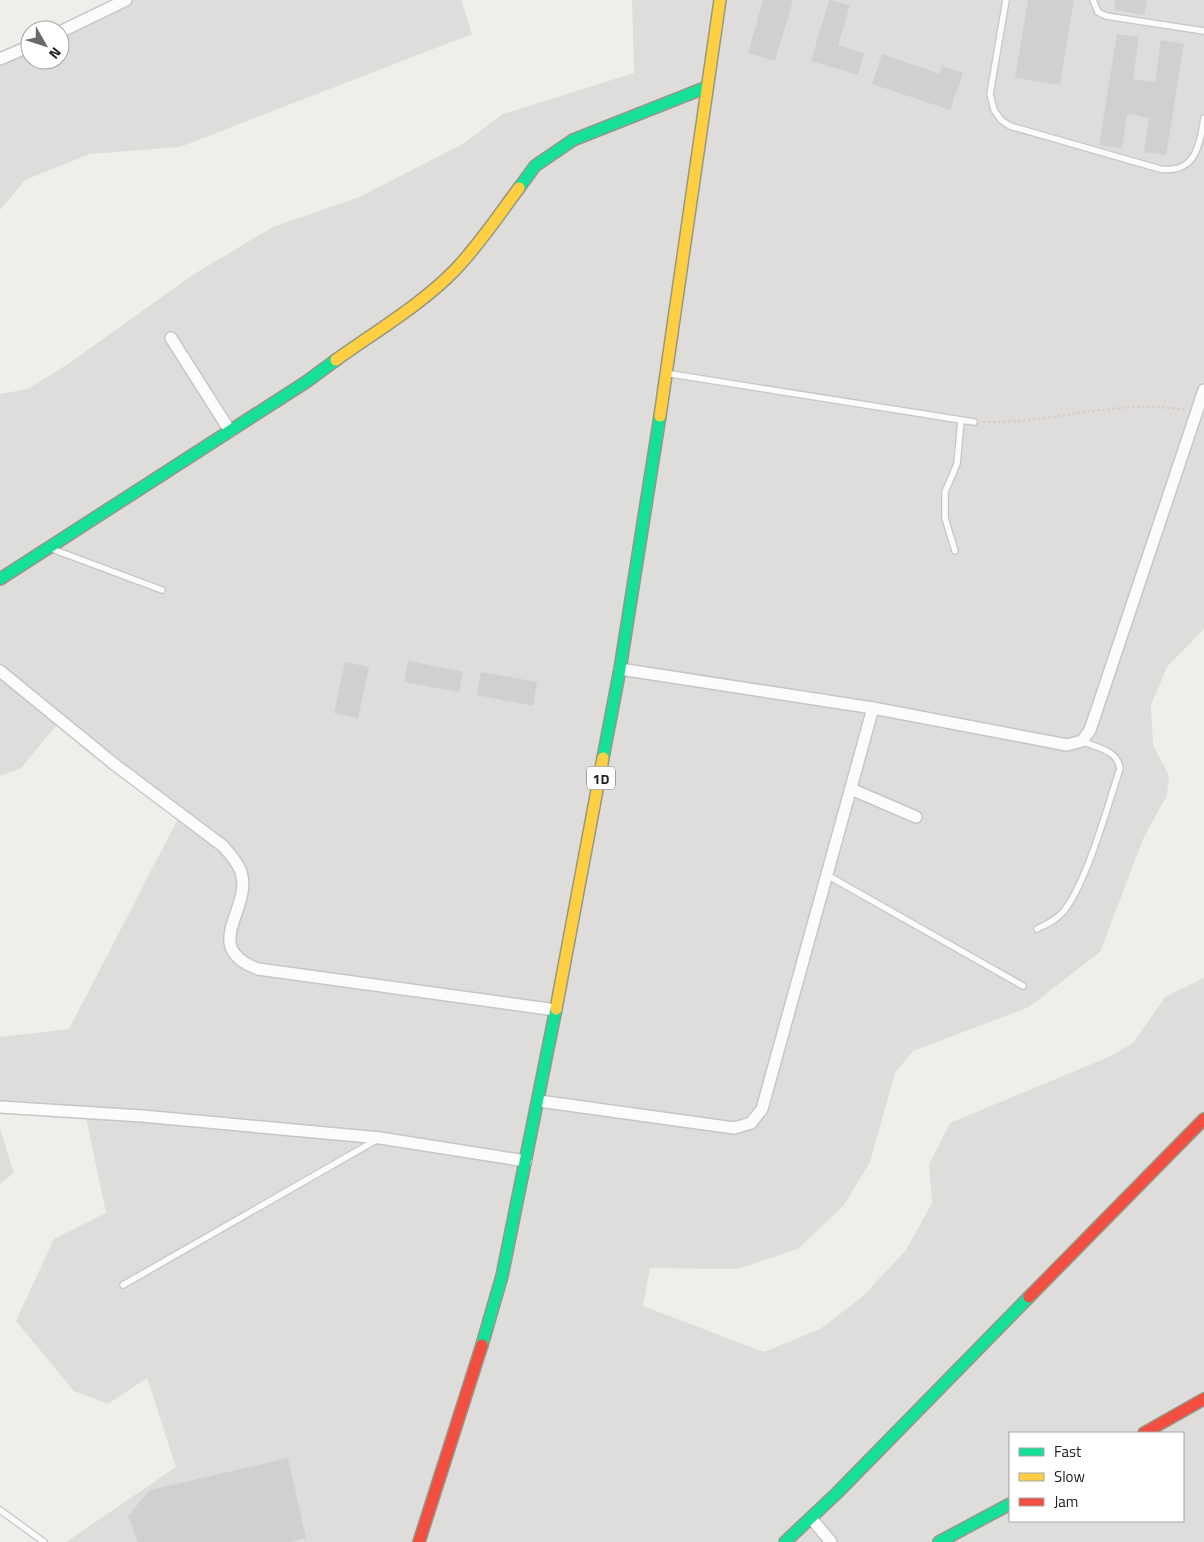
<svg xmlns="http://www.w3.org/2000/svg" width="1204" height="1542" font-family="'Titillium Web',sans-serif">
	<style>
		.residential { fill: #dedddc; fill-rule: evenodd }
		.building { fill: #d2d0ce }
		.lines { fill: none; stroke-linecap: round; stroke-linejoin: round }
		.lane-casing { stroke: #c6c6c4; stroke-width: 8 }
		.street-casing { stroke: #c6c6c4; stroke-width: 14 }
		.fast-casing { stroke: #949884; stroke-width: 14 }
		.slow-casing { stroke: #949884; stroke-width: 14 }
		.jam-casing { stroke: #949884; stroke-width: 14 }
		.path { stroke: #d6cdca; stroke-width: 2.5; stroke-dasharray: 2.5 2.5; stroke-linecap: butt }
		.lane { stroke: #fdfcfc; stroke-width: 5.5 }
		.street { stroke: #fdfcfc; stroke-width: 11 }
		.fast { stroke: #16e098; stroke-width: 11 }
		.slow { stroke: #ffcf43; stroke-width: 11 }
		.jam { stroke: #f24e42; stroke-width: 11 }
		.labels { text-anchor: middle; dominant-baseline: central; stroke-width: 4; stroke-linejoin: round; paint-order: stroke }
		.shield { fill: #fff; stroke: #646464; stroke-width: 1 }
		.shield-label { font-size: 14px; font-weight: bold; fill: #212121 }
	</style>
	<rect width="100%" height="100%" fill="#efeeeb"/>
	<g class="residential">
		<polygon points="126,0 461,0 472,34 180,147 90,154 25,180 0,210 0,59 30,46 30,60 60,60 60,32"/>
		<path d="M632,0h572v629l-37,38 -16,38 2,40 16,31 -2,19 -23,42 -44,115 -71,55 -116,44 -18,22 -25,89 -26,43 -46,44 -61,20 -87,-1 -7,38 121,46 56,-23 42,-32 44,-47 26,-47 -3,-38 21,-42 161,-67 23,-14 31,-45 39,-19v564h-1138l110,-75 -29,-89 -39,26 -34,-13 -58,-70 38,-82 52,-26 -21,-100 -85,-6v-70l69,-8 112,-216 -121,-92 -39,47 -21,8v-382l28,-5 43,-27 123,-88 79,-47 86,-30 102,-52 42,-31 131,-41zM1010,1433h173v88h-173z"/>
		<polygon points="0,1129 14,1173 0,1184"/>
	</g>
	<g class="building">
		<polygon points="763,0 793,0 775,61 748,53"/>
		<polygon points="829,0 850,5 838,45 864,53 858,75 811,61"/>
		<polygon points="1028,0 1074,0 1060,85 1015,78"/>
		<polygon points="1115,0 1147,0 1144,15 1114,10"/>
		<polygon points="1117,34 1139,37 1133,79 1155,82 1161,40 1184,44 1166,155 1144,152 1149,118 1127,114 1122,148 1099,145"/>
		<polygon points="882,54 940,74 942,66 963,73 950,110 872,84"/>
		<polygon points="408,661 463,672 459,692 404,682"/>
		<polygon points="345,662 369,667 358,718 334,713"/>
		<polygon points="481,672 537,682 533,706 477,695"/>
		<polygon points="288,1458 306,1538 289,1542 138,1542 128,1516 150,1490"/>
	</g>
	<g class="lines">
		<defs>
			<g id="lane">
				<path d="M1006,0l-16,94 4,16 7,10 9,6 150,43c35,5 40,-23 44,-51"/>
				<polyline points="1093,0 1098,12 1106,16 1204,31"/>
				<polyline points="671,374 974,422"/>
				<polyline points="52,549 162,590"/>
				<polyline points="955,551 945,518 945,492 957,464 961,421"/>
				<polyline points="827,875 1023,986"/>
				<path d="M1037,929c10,-5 19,-9 26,-17 24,-29 44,-105 57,-143 -2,-19 -23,-21 -38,-28"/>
				<polyline points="123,1285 378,1139"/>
				<polyline points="0,1510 44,1542"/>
			</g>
			<g id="street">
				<polyline points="60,32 126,0"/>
				<polyline points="0,59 30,46"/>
				<polyline points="171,338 230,431"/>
				<polyline points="620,669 873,708 1067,745 1082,741 1090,730 1204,390"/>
				<path d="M0,671l114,93 109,82c7,8 14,15 18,26 12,37 -42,75 17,97l298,41"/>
				<polyline points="851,789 916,817"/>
				<polyline points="539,1101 734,1128 751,1123 762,1109 873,708"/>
				<polyline points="0,1107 142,1116 380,1138 526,1161"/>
				<polyline points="811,1518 831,1542"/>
			</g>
			<g id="fast">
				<polyline points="519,188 535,166 573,140 707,87"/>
				<polyline points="0,579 306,382 336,360"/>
				<polyline points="603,758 620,669 660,416"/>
				<polyline points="482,1345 502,1276 556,1009"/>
				<polyline points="785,1542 837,1493 1029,1297"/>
				<polyline points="939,1542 1010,1504"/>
			</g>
			<g id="slow">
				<path d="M336,360c39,-28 86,-56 119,-90 24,-25 43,-54 64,-82"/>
				<polyline points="660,416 720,0"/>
				<polyline points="556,1009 603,758"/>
			</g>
			<g id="jam">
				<polyline points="1029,1297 1204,1119"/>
				<polyline points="1144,1433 1204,1399"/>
				<polyline points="419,1542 482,1345"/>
			</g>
		</defs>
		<use href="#lane" class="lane-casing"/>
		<use href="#street" class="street-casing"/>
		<use href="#fast" class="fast-casing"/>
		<use href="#slow" class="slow-casing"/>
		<use href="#jam" class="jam-casing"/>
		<path class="path" d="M983,422c15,0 31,0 46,-2 53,-6 104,-19 157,-10"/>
		<use href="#lane" class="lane"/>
		<use href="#street" class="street"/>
		<use href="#fast" class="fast"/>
		<use href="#slow" class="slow"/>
		<use href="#jam" class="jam"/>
	</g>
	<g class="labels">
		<rect class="shield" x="587" y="766.5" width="28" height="23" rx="4"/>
		<g class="shield-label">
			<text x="601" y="778">1D</text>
		</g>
	</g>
	<rect x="1009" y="1432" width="175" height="90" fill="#ffffff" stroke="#a6a6a6"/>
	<rect x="1019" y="1448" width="25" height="8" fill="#16e098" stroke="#a6a6a6"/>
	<text x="1054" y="1457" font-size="15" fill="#212121">Fast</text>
	<rect x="1019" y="1473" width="25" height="8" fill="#ffcf43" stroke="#a6a6a6"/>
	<text x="1054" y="1482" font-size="15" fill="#212121">Slow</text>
	<rect x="1019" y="1498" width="25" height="8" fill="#f24e42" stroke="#a6a6a6"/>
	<text x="1054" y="1507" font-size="15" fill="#212121">Jam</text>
	<g transform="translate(45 45) rotate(129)"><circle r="24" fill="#ffffff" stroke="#a6a6a6"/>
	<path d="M0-4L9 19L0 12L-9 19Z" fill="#696968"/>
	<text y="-8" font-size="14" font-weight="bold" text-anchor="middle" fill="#212121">N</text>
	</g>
</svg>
